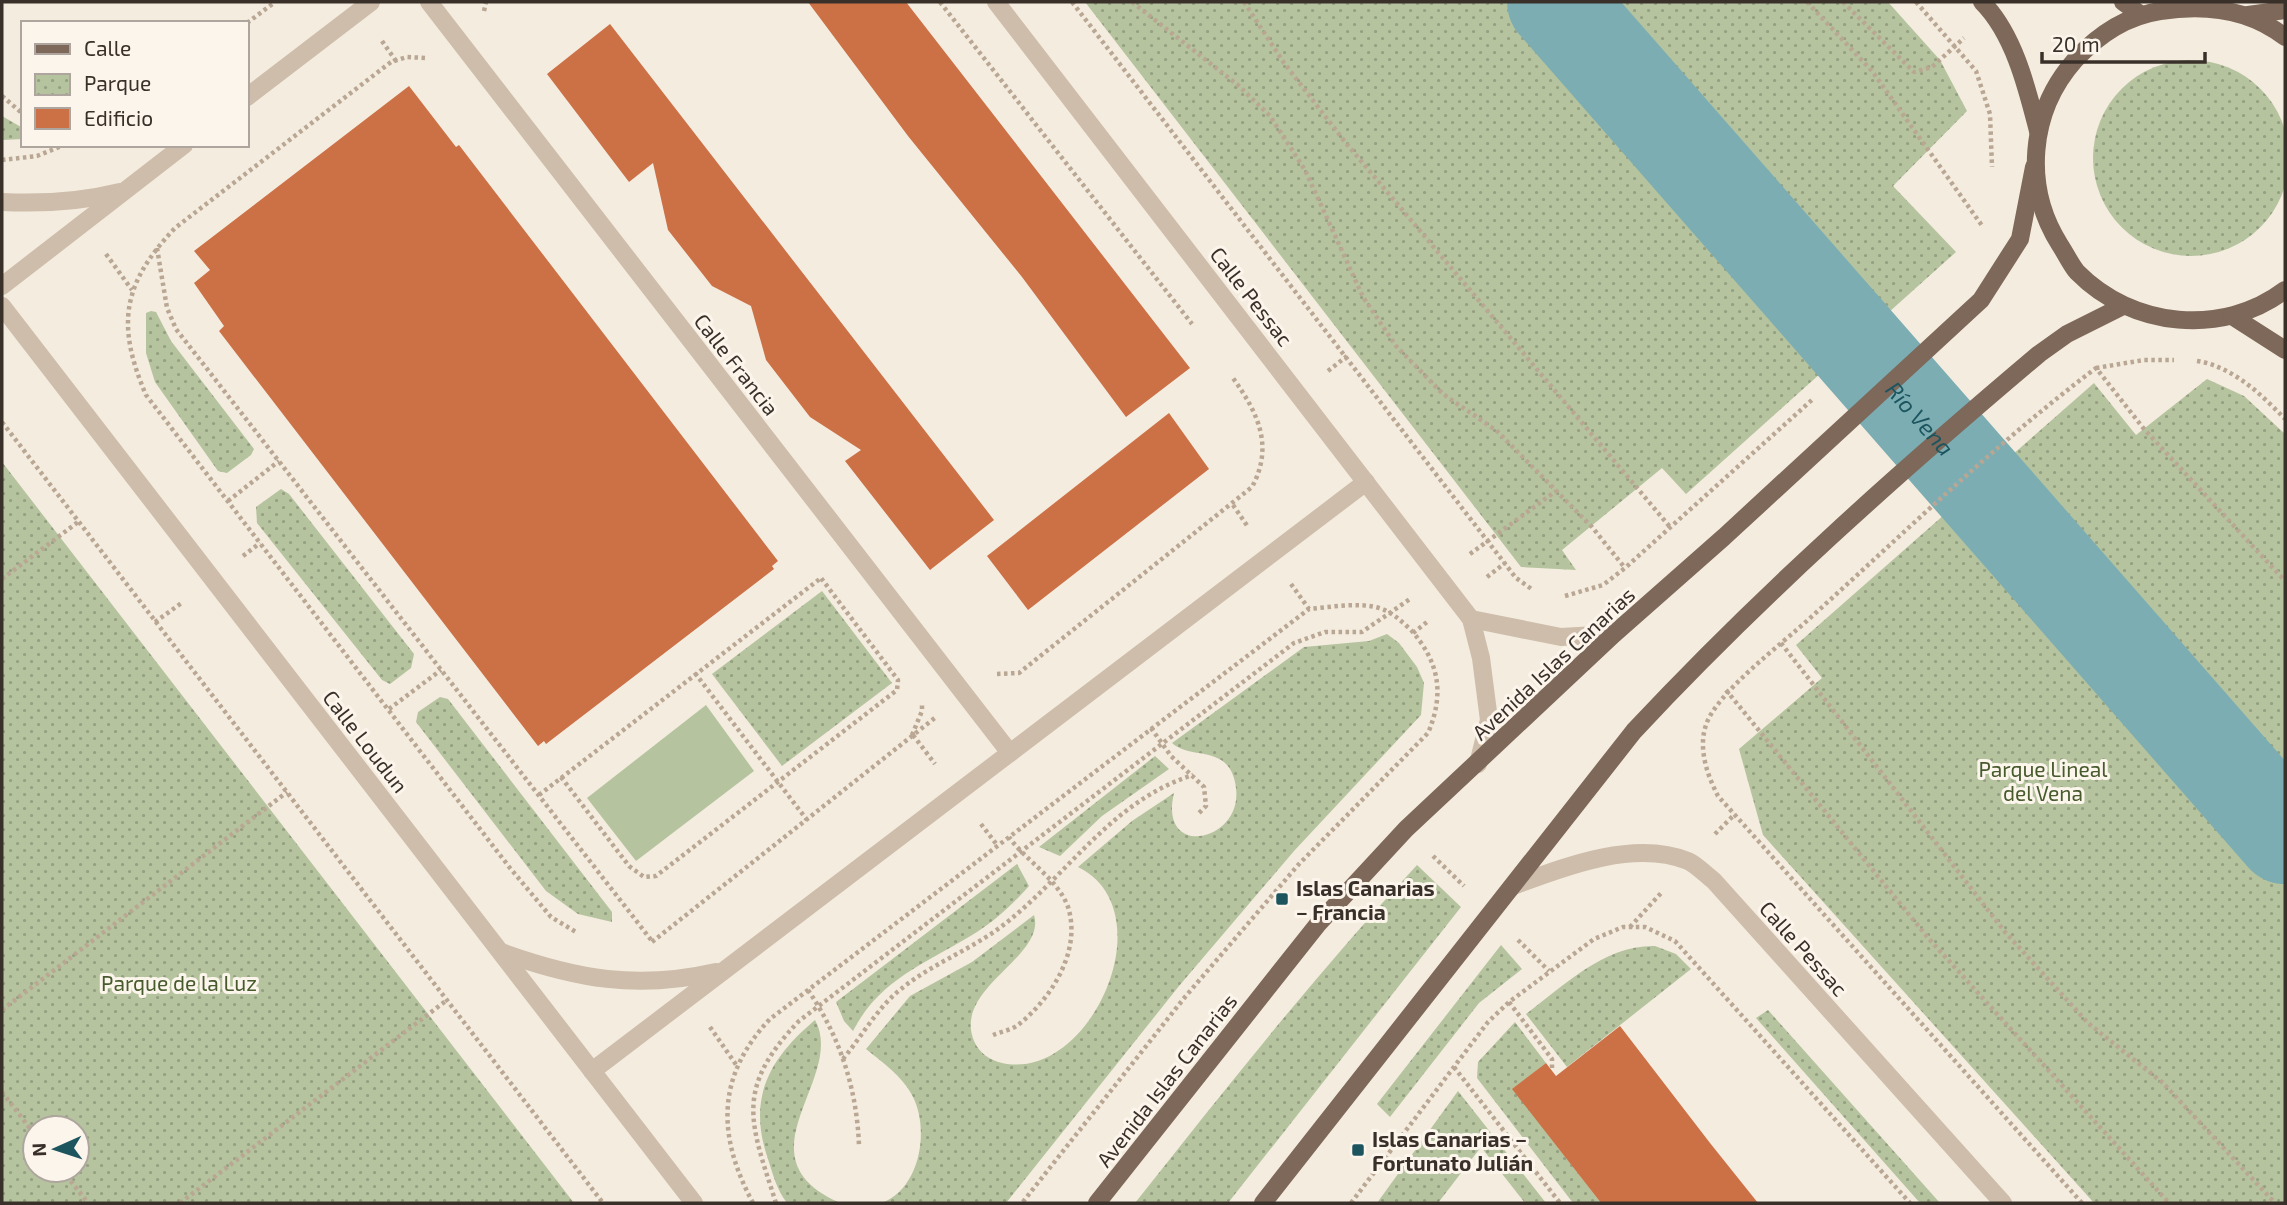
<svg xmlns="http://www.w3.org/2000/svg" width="2287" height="1205" font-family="'Exo 2',sans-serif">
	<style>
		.park { fill: url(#park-dots); fill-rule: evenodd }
		.pitch { fill: #b5c49e }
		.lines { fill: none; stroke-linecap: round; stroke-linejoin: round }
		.river { stroke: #7cadb3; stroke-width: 98 }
		.building { fill: #cc7046 }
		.path { stroke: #b9a794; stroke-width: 4.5; stroke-dasharray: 3.5 3.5; stroke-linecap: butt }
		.minor { stroke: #cdbdaa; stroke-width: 18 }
		.major { stroke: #7d685a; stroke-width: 18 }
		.poi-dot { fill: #1d555f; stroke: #fbf5ec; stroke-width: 2.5 }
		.labels { text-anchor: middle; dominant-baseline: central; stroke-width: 6; stroke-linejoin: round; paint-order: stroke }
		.street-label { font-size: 21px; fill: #3a302a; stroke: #fbf5ec }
		.park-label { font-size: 21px; fill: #465a2c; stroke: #fbf5ec }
		.poi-label { font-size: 21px; font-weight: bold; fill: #3a302a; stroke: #fbf5ec; text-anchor: start }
		.water-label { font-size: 23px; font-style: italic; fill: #1d555f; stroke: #fbf5ec }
	</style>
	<defs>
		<pattern id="park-dots" width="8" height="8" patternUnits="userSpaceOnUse" patternTransform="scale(1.75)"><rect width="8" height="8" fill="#b5c49e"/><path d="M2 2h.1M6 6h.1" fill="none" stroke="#94a081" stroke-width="1.8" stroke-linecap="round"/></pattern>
	</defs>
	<rect width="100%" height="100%" fill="#f4ecdf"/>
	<g class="park">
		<polygon points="1085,2 1888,2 1940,60 1967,111 1893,186 1956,252 1686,494 1662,468 1562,550 1576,570 1521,567"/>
		<circle cx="2191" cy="158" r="98"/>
		<polygon points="2,116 21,127 23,139 2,140"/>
		<polygon points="151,311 156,312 171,341 254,449 251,455 227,473 218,471 155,382 146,353 146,313"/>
		<polygon points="2207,379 2244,396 2285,434 2285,1203 2094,1203 1763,835 1739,749 1822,678 1796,645 2094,383 2136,435"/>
		<path d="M2,462l572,741h-572zM77,1128v42h-42v-42z"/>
		<polygon points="281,489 289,494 414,654 411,668 390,684 382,680 257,523 256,507"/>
		<polygon points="822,591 892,683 782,766 712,674"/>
		<path d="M1387,634l12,9 18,24 7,16 -3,32 -127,136 -115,135 -173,217h-124c39,-15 48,-75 30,-108 -10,-19 -30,-33 -46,-46l44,-53 62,-34 62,-47c13,42 -82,73 -60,126 5,12 16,19 28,22 88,20 165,-152 76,-196l54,-46 42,-28c-16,67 69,49 62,-5 -1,-9 -4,-19 -11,-25 -16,-14 -37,-6 -53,-20l132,-96 65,-6z"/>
		<polygon points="440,697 448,699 612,912 612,922 578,914 546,891 416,722 418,712"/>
		<polygon points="1155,756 1169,769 1102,816 1060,856 1039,847"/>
		<path d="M1017,864l12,22c-15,17 -33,34 -52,46 -48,30 -97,46 -124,99l-9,-10 -8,-19z"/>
		<path d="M1417,865l44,42 -233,296h-93c91,-115 182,-230 282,-338z"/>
		<polygon points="1501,945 1522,969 1479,1003 1390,1117 1377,1104"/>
		<path d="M1655,946l21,8 15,15 -124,98 -41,-53c39,-29 78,-69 129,-68z"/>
		<polygon points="1768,1010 1940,1203 1920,1203 1756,1018"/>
		<path d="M815,1020c32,58 -80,137 25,183h-53c-10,-13 -14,-28 -19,-44 -21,-61 1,-100 47,-139z"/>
		<polygon points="1515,1022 1546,1063 1513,1089 1601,1203 1573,1203 1477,1078 1478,1062"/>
		<polygon points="1458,1091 1546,1203 1525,1203 1481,1147 1438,1203 1377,1203"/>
	</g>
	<polygon class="pitch" points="706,705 754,771 636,861 587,798"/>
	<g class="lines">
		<path class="river" id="s1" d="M1556,2l729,833"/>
	</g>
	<g class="building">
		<polygon points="808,2 906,2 1190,368 1126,417 1022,277 908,136"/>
		<polygon points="610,24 994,520 930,570 845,461 861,450 810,417 766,360 751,306 712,286 668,230 653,163 629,182 547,74"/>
		<polygon points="409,86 456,147 459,145 778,561 772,566 774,569 546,744 544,741 538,746 219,331 224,326 194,283 210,270 194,251"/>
		<polygon points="1169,413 1209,469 1028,610 987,556"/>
		<polygon points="1620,1026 1710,1143 1758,1203 1601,1203 1512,1089 1546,1063 1556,1076"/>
	</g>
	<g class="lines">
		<g class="path">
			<polyline points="940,2 1192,324"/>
			<polyline points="1072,2 1516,578 1533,590"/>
			<polyline points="1132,2 1239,86 1270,116 1305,170 1363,297 1396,346 1443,394 1497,431 1592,527 1625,568"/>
			<polyline points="1244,2 1284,63 1345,142 1670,527"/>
			<polyline points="1807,2 1872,71 1983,227"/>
			<polyline points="1843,2 1914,72 1932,67 1964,38"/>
			<polyline points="1916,2 1976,71 1990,114 1992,167"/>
			<polyline points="484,11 486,2"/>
			<polyline points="247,23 275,2"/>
			<polyline points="382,41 396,61"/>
			<path d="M425,58l-18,-1 -16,5 -216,166c-53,56 -59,97 -29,167l364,473 41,49 25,15"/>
			<polyline points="2,96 23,114"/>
			<polyline points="2,160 37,156 64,145"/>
			<polyline points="157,248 167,308 176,329 652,941"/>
			<polyline points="106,254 132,290"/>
			<path d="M2197,361c35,5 65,34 88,58"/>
			<polyline points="2096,368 2144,360 2174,360"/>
			<polyline points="1328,371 1347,356"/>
			<polyline points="2,422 603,1203"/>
			<polyline points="228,501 279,461"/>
			<polyline points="1233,505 1248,527"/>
			<polyline points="1470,554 1556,491"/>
			<polyline points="243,556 260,543"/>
			<polyline points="1487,577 1505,563"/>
			<polyline points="2,579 78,522"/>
			<polyline points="1291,584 1309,609"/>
			<polyline points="1565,596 1603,585 1625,568 1813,399"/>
			<polyline points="155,622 183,602"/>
			<polyline points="1413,633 1427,622"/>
			<polyline points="1781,643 2005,932 2088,1023 2163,1083 2275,1203"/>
			<polyline points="695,673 807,820"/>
			<path d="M997,674l22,-1 233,-186c22,-41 6,-74 -19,-109"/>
			<polyline points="1726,690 1929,939 2169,1203"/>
			<polyline points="389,709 441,670"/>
			<polyline points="1151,728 1171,756 1204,787 1206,806 1199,813"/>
			<polyline points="912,735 922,711 922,702"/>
			<polyline points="913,735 935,764"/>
			<polyline points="561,777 629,866 644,877 656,876 897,690 898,680 821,578"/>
			<polyline points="539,795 821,578"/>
			<polyline points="981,824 997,845"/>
			<polyline points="1715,834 1735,814"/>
			<polyline points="1433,856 1464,886"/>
			<polyline points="1630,927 1662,892"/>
			<polyline points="1518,940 1549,971"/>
			<polyline points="652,942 936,717"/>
			<path d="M808,990c32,47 49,99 51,156"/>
			<polyline points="1509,1002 1552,1059 1552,1071"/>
			<polyline points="2,1010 287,792"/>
			<polyline points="710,1027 737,1066"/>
			<path d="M993,1035c7,-3 18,-5 25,-10 33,-26 64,-74 50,-118 -10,-28 -43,-47 -59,-70"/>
			<path d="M843,1059c19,-23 35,-52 58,-70 32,-26 72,-40 105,-66 63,-50 107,-123 187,-148"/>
			<polyline points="1454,1067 1560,1203"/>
			<polyline points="2,1092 35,1135"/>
			<polyline points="62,1170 88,1203"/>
			<polyline points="180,1203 447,1000"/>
			<path d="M753,1203c-36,-67 -37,-127 17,-184l539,-410c22,-2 49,-7 70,-1 13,4 21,12 31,21 29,32 35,64 18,104l-129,131 -114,133 -163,206"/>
			<path d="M776,1203c-26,-81 -42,-114 23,-182l495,-378 31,-11h37l48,-33"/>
			<polyline points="1351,1203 1488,1022 1509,1002 1594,939 1623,927 1645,927 1675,941 1910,1203"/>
			<path d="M2082,1203l-364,-407c-11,-21 -20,-48 -12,-71 10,-32 77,-82 103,-106 94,-85 185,-174 287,-251l48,61 141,152"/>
		</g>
		<g class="minor">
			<polyline points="429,2 1010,753"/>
			<polyline points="996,2 1471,619 1481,658 1489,720 1478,764"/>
			<polyline points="247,97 371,2"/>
			<path d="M2,202c41,2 78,0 118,-10"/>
			<polyline points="2,286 184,145"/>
			<polyline points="2,306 694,1203"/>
			<polyline points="1471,619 1561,637 1614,634"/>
			<path d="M1513,886c51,-19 121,-47 175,-25 9,4 18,14 26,20l289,322"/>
			<path d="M501,952c75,27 136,38 215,20"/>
			<polyline points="592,1071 1366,482"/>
		</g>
		<g class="major">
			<path d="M1982,2c32,32 45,86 56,129"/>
			<polyline points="2123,2 2140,14"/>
			<polyline points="2248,15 2285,10"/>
			<path d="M2285,37c-36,-28 -80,-33 -125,-26 -33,5 -62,24 -85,49 -46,52 -52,127 -15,185 6,9 11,20 17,27 55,56 146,65 208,18"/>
			<polyline points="2232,316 2285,350"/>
			<polyline points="1097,1203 1318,924 1406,829 1614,634 1724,537 1981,300 2020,239 2034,167"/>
			<path d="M1263,1203l371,-472c126,-135 264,-258 405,-377l28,-20 56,-28"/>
		</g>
	</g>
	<g class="poi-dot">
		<rect x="1275" y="892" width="14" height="14" rx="3.5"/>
		<rect x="1351" y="1143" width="14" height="14" rx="3.5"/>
	</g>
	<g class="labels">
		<g class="street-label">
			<text transform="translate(1252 296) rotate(52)">Calle Pessac</text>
			<text transform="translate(737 364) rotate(52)">Calle Francia</text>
			<text transform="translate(1553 663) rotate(-43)">Avenida Islas Canarias</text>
			<text transform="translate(366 741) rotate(52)">Calle Loudun</text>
			<text transform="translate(1804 948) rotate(48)">Calle Pessac</text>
			<text transform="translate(1166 1080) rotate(-52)">Avenida Islas Canarias</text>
		</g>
		<g class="park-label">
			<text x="2043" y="768">Parque Lineal<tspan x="2043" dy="24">del Vena</tspan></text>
			<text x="179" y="982">Parque de la Luz</text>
		</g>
		<g class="poi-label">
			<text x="1296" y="887">Islas Canarias<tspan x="1296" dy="24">– Francia</tspan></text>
			<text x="1372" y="1138">Islas Canarias –<tspan x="1372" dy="24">Fortunato Julián</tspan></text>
		</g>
		<g class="water-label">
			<text stroke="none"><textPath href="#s1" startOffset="553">Río Vena</textPath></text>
		</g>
	</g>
	<rect width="2287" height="1205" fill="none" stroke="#3a302a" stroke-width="7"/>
	<rect x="21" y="21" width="228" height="126" fill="#fbf5ec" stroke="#aea69e" stroke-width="2"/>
	<rect x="35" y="44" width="35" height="10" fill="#7d685a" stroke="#aea69e" stroke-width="2"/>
	<text x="84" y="56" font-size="21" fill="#3a302a">Calle</text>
	<rect x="35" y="74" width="35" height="21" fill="url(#park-dots)" stroke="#aea69e" stroke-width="2"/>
	<text x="84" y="91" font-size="21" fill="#3a302a">Parque</text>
	<rect x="35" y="108" width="35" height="21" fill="#cc7046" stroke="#aea69e" stroke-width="2"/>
	<text x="84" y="126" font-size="21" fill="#3a302a">Edificio</text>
	<g transform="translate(56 1149) rotate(267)"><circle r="33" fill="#fbf5ec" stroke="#aea69e" stroke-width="2"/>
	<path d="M0-5L12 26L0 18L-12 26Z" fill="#1d555f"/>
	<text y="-10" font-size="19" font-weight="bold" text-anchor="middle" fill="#3a302a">N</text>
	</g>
	<path d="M2042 52v10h163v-10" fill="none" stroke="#3a302a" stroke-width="3.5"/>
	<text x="2052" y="52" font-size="21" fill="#3a302a" stroke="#fbf5ec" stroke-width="5" paint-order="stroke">20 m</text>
</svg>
